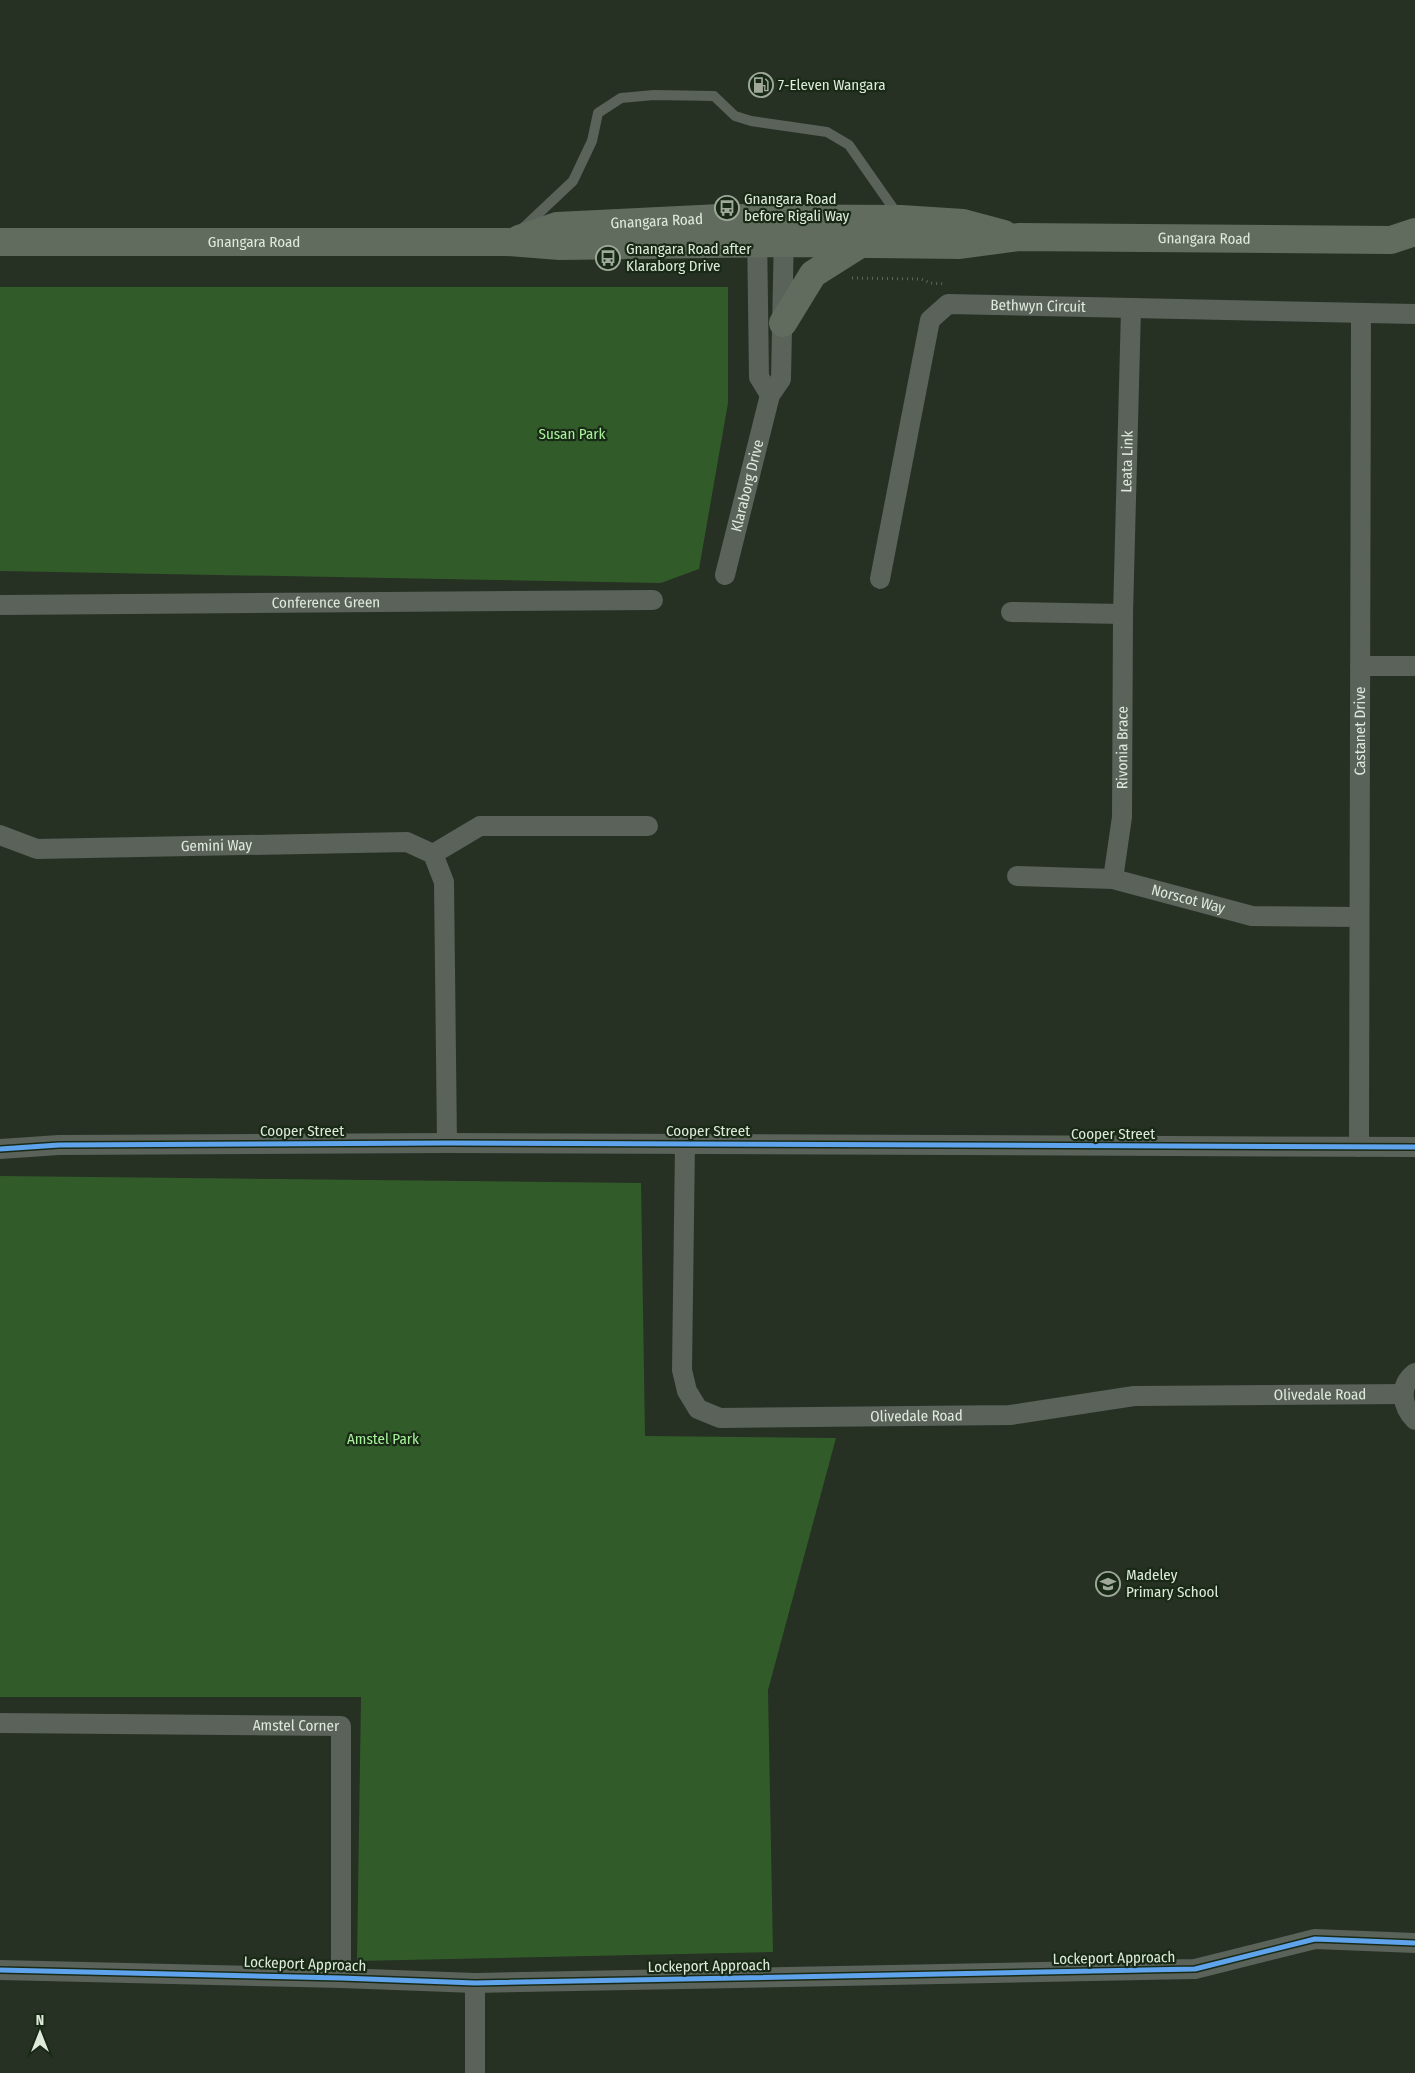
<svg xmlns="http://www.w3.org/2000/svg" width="1415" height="2073" font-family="'Fira Sans Condensed',sans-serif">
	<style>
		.green { fill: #325b2a }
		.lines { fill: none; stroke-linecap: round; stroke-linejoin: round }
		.path { stroke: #5d655b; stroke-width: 3; stroke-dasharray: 1 4; stroke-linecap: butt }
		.lane { stroke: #5a6259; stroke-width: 10 }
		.street { stroke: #5a6259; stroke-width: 20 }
		.primary { stroke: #616c5e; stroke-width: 28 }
		.cycleway-casing { stroke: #182a15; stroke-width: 8 }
		.cycleway { stroke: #60a3ed; stroke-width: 5 }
		.labels { text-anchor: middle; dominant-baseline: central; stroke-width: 4.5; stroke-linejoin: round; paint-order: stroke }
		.poi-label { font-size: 15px; fill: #deeadc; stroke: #182a15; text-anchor: start }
		.street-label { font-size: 15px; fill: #deeadc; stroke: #182a15 }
		.park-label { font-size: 15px; fill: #a7f29a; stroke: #182a15 }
	</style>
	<rect width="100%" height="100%" fill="#263023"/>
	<g class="green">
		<polygon points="0,287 728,287 728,403 699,569 661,583 0,571"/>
		<polygon points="0,1176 641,1183 645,1436 836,1438 768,1690 773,1952 357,1961 361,1697 0,1697"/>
	</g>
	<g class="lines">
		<polyline class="path" points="852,278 921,279 930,283 945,284"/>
		<polyline class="lane" points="521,230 573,181 592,141 598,113 621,98 654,95 714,96 735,116 751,121 827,132 849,145 898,215"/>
		<g class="street">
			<polyline points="757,230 759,377 770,395"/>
			<path id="s1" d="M725,575l45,-180 11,-16 3,-148"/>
			<path id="s2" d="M880,579l50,-259 18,-16 467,10"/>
			<path id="s3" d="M0,605l653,-5"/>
			<polyline points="1011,612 1123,614"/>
			<polyline points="1360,666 1415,666"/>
			<path id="s4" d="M0,835l37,14 370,-7 26,12 11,28 3,261"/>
			<polyline points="433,854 480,826 648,826"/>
			<path id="s5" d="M1017,876l96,3 139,37 107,1"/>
			<path id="s6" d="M1113,879l9,-62 1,-203 8,-305"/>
			<path id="s7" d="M685,1144l-3,226 5,21 11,18 22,9 290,-3 124,-19 269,-2"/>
			<path id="s8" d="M1359,1147l2,-833"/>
			<polyline points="0,1149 59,1145 447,1143 1415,1147"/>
			<path d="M1415,1373c-17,13 -13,34 0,47"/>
			<path id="s9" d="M0,1723l341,3v252"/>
			<polyline points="0,1970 341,1978 475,1983 1195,1969 1315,1939 1415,1943"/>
			<polyline points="475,1983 475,2073"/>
		</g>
		<g class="primary">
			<path id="s10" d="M519,239l38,-13 163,-8 181,1 62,4 41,11"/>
			<path id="s11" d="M0,242h507l53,4 224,-3 176,2 58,-8 373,3 24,-8"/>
			<polyline points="783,323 813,274 862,243"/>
		</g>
		<defs>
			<g id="cycleway">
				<polyline points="0,1149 59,1145 447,1143 1415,1147"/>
				<polyline points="0,1970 341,1978 475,1983 1195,1969 1315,1939 1415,1943"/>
			</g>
		</defs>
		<use href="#cycleway" class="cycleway-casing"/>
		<use href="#cycleway" class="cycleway"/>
	</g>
	<defs>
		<symbol id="fuel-ring" viewBox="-11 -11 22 22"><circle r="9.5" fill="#182a15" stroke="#9ea99b" stroke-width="1.5"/><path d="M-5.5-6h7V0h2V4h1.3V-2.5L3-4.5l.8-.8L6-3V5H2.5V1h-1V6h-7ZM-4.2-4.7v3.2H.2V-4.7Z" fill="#9ea99b"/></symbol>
		<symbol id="bus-ring" viewBox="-11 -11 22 22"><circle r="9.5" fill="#182a15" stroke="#9ea99b" stroke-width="1.5"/><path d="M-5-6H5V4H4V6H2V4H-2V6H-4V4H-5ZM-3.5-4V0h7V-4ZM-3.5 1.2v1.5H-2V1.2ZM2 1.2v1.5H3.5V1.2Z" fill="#9ea99b"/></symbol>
		<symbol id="school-ring" viewBox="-11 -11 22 22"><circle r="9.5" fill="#182a15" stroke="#9ea99b" stroke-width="1.5"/><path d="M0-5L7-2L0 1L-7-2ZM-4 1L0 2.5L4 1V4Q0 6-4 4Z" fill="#9ea99b"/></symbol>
	</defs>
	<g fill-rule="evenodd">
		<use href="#fuel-ring" x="747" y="71" width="28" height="28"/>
		<use href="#bus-ring" x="713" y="194" width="28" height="28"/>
		<use href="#bus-ring" x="594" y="244" width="28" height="28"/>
		<use href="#school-ring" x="1094" y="1570" width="28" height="28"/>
	</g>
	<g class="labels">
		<g class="poi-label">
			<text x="778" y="85">7-Eleven Wangara</text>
			<text x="744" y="199">Gnangara Road<tspan x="744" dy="17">before Rigali Way</tspan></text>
			<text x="626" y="249">Gnangara Road after<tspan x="626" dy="17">Klaraborg Drive</tspan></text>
			<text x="1126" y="1575">Madeley<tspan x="1126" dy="17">Primary School</tspan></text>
		</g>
		<g class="street-label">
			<text stroke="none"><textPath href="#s10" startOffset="140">Gnangara Road</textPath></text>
			<text stroke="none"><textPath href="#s11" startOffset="1205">Gnangara Road</textPath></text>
			<text stroke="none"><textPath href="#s11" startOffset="254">Gnangara Road</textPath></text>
			<text stroke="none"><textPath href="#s2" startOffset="378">Bethwyn Circuit</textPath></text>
			<text stroke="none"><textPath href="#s6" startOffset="418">Leata Link</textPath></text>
			<text stroke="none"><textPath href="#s1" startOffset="92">Klaraborg Drive</textPath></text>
			<text stroke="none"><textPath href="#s3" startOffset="326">Conference Green</textPath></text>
			<text stroke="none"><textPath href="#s8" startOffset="416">Castanet Drive</textPath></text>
			<text stroke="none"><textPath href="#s6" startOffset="132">Rivonia Brace</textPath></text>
			<text stroke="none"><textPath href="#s4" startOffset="219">Gemini Way</textPath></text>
			<text stroke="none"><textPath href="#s5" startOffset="174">Norscot Way</textPath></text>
			<text x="302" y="1131">Cooper Street</text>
			<text x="708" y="1131">Cooper Street</text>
			<text x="1113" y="1134">Cooper Street</text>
			<text stroke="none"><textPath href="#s7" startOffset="894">Olivedale Road</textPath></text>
			<text stroke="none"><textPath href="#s7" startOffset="489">Olivedale Road</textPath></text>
			<text stroke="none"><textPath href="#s9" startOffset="296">Amstel Corner</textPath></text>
			<text transform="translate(1114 1958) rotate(-1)">Lockeport Approach</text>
			<text transform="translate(305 1964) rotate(2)">Lockeport Approach</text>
			<text transform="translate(709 1966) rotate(-1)">Lockeport Approach</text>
		</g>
		<g class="park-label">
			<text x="572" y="434">Susan Park</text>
			<text x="383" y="1439">Amstel Park</text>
		</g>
	</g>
	<g transform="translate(40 2033)" stroke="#182a15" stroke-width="4" paint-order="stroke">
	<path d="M0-4L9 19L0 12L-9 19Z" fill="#deeadc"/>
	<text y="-8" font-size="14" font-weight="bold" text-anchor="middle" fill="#deeadc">N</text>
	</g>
</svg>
